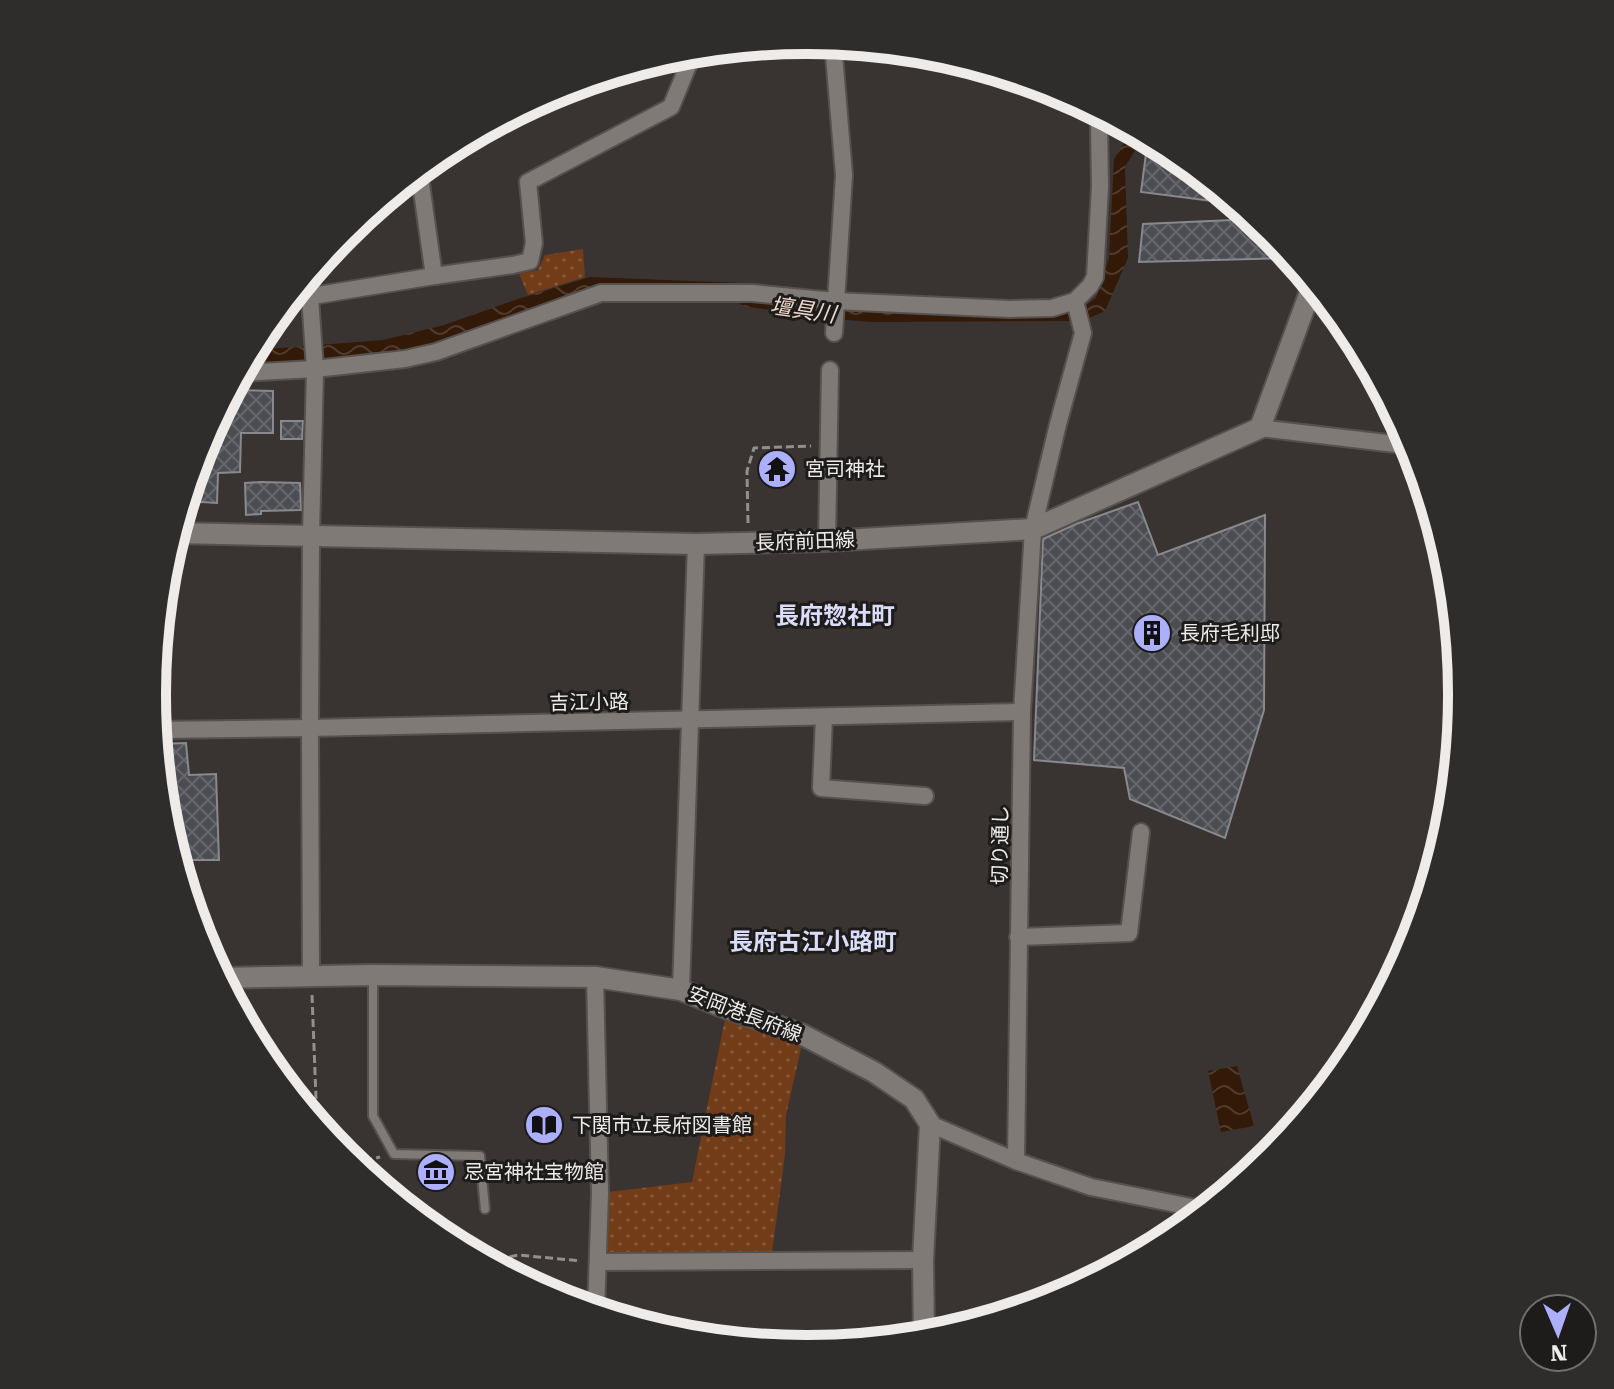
<svg xmlns="http://www.w3.org/2000/svg" width="1614" height="1389" font-family="'Roboto Serif','Noto Sans JP',serif">
	<style>
		.grass { fill: url(#grass-dots) }
		.water { fill: url(#water-waves) }
		.building { fill: url(#building-cross-hatch); stroke: #88888e; stroke-width: 2 }
		.lines { fill: none; stroke-linecap: round; stroke-linejoin: round }
		.lane-casing { stroke: #56514f; stroke-width: 12 }
		.street-casing { stroke: #56514f; stroke-width: 20 }
		.secondary-casing { stroke: #56514f; stroke-width: 24 }
		.path { stroke: #938f8d; stroke-width: 3; stroke-dasharray: 8 4; stroke-linecap: butt }
		.lane { stroke: #807a77; stroke-width: 8 }
		.street { stroke: #807a77; stroke-width: 16 }
		.secondary { stroke: #807a77; stroke-width: 20 }
		.labels { text-anchor: middle; dominant-baseline: central; stroke-width: 6; stroke-linejoin: round; paint-order: stroke }
		.poi-label { font-size: 20px; fill: #eeebe9; stroke: #1e1c1b; text-anchor: start }
		.street-label { font-size: 20px; fill: #eeebe9; stroke: #1e1c1b }
		.water-label { font-size: 22px; font-style: italic; fill: #efd9cc; stroke: #1e1c1b }
		.quarter-label { font-size: 24px; font-weight: bold; fill: #daddfa; stroke: #1e1c1b }
		.rim { fill: none; stroke: #eeebe9; stroke-width: 10 }
	</style>
	<defs>
		<pattern id="grass-dots" width="8" height="8" patternUnits="userSpaceOnUse" patternTransform="scale(2)"><rect width="8" height="8" fill="#713c17"/><path d="M2 2h.1M6 6h.1" fill="none" stroke="#865839" stroke-width="1.8" stroke-linecap="round"/></pattern>
		<pattern id="water-waves" width="16" height="10" patternUnits="userSpaceOnUse" patternTransform="scale(2)"><rect width="16" height="10" fill="#321908"/><path d="M0 5q4-4 8 0t8 0" fill="none" stroke="#503b2c"/></pattern>
		<pattern id="building-cross-hatch" width="8" height="8" patternUnits="userSpaceOnUse" patternTransform="scale(2)"><rect width="8" height="8" fill="#4c4d52"/><path d="M0 0l8 8M0 8l8-8" fill="none" stroke="#66676b"/></pattern>
	</defs>
	<rect width="100%" height="100%" fill="#393431"/>
	<g class="grass">
		<polygon points="583,249 585,277 528,295 519,274 538,270 545,255"/>
		<polygon points="725,1019 802,1044 786,1115 785,1155 771,1260 599,1262 600,1193 692,1182"/>
	</g>
	<g class="water">
		<path d="M1133,130l11,6 -19,31 3,91 -23,53 -18,8 -16,2 -200,1 -59,-5 -69,-11 -9,-7 -115,-13 -33,4 -152,56 -36,8 -153,10 8,-14 130,-10 61,-15 74,-26 72,-22 152,6 11,15c105,21 210,16 316,13l17,-6 10,-7 13,-40 5,-99z"/>
		<polygon points="1237,1066 1254,1126 1221,1132 1208,1071"/>
	</g>
	<g class="building">
		<polygon points="1148,138 1171,151 1236,204 1141,192"/>
		<polygon points="1255,219 1270,232 1291,258 1139,262 1143,224"/>
		<polygon points="231,390 273,391 273,433 241,433 240,472 218,473 217,503 185,501 202,444 207,434 221,434 221,409"/>
		<polygon points="281,421 303,421 302,439 281,439"/>
		<polygon points="261,482 300,483 301,510 261,511 261,514 246,515 245,483"/>
		<polygon points="1138,502 1158,555 1265,515 1264,710 1225,838 1130,799 1124,768 1034,760 1043,539 1076,524"/>
		<polygon points="186,743 189,775 216,774 219,860 177,860 165,822 157,744"/>
	</g>
	<g class="lines">
		<defs>
			<polyline id="lane" points="373,975 373,1116 394,1154 480,1156 485,1209"/>
			<g id="street">
				<polyline points="833,43 844,175 834,333"/>
				<polyline points="833,48 950,57"/>
				<polyline points="419,170 434,276"/>
				<polyline points="310,297 315,369 311,536 310,728 311,975"/>
				<polyline points="288,300 434,276 513,265 530,261 534,243 528,182 671,107 694,51"/>
				<polyline points="240,373 315,369 405,359 436,352 601,293 752,293 835,301 1010,309 1052,308 1075,301 1090,286 1095,277 1100,187 1099,124 1106,116"/>
				<polyline points="1260,428 1412,446"/>
				<polyline points="827,541 830,370"/>
				<polyline points="824,717 821,788 925,796"/>
				<polyline points="156,730 310,728 1022,712"/>
				<polyline points="1018,937 1129,933 1141,832"/>
				<polyline points="595,977 600,1193 596,1311"/>
				<polyline points="681,990 696,544"/>
				<polyline points="930,1124 1016,1161 1091,1187 1206,1210"/>
				<polyline points="1016,1161 1022,712 1033,529 1058,424 1083,333 1075,301"/>
				<polyline points="599,1262 923,1260"/>
			</g>
			<g id="secondary">
				<polyline points="175,533 696,544 827,541 1033,529 1260,428 1313,284"/>
				<polyline points="220,978 373,975 595,977 681,990 720,1006 801,1034 874,1072 914,1099 930,1124 923,1260 924,1338"/>
			</g>
		</defs>
		<use href="#lane" class="lane-casing"/>
		<use href="#street" class="street-casing"/>
		<use href="#secondary" class="secondary-casing"/>
		<g class="path">
			<polyline points="748,523 747,471 754,448 811,446"/>
			<polyline points="312,995 317,1124"/>
			<polyline points="353,1164 380,1157"/>
			<polyline points="486,1262 518,1255 581,1261"/>
		</g>
		<use href="#lane" class="lane"/>
		<use href="#street" class="street"/>
		<use href="#secondary" class="secondary"/>
	</g>
	<defs>
		<symbol id="temple-disc" viewBox="-11 -11 22 22"><circle r="9.5" fill="#acaffb" stroke="#1e1c1b"/><path d="M0-6L5-2H3V0L6.5 2.5H4V6H1.5V3h-3V6H-4V2.5H-6.5L-3 0V-2H-5Z" fill="#111"/></symbol>
		<symbol id="building-disc" viewBox="-11 -11 22 22"><circle r="9.5" fill="#acaffb" stroke="#1e1c1b"/><path d="M-4-6H4V6H1V3H-1V6H-4ZM-2.5-4.3h1.7v1.8h-1.7ZM.8-4.3h1.7v1.8H.8ZM-2.5-1h1.7V.8h-1.7ZM.8-1h1.7V.8H.8Z" fill="#111"/></symbol>
		<symbol id="library-disc" viewBox="-11 -11 22 22"><circle r="9.5" fill="#acaffb" stroke="#1e1c1b"/><path d="M-6-4Q-3-5.5-.7-3.5V5Q-3 3-6 4ZM6-4Q3-5.5 .7-3.5V5Q3 3 6 4Z" fill="#111"/></symbol>
		<symbol id="museum-disc" viewBox="-11 -11 22 22"><circle r="9.5" fill="#acaffb" stroke="#1e1c1b"/><path d="M0-6L6-3V-2H-6V-3ZM-5-1h2V3h-2ZM-1-1h2V3h-2ZM3-1h2V3H3ZM-6 4H6V6H-6Z" fill="#111"/></symbol>
	</defs>
	<g fill-rule="evenodd">
		<use href="#temple-disc" x="755" y="447" width="44" height="44"/>
		<use href="#building-disc" x="1130" y="611" width="44" height="44"/>
		<use href="#library-disc" x="522" y="1103" width="44" height="44"/>
		<use href="#museum-disc" x="414" y="1150" width="44" height="44"/>
	</g>
	<g class="labels">
		<g class="poi-label">
			<text x="805" y="469">宮司神社</text>
			<text x="1180" y="633">長府毛利邸</text>
			<text x="572" y="1125">下関市立長府図書館</text>
			<text x="464" y="1172">忌宮神社宝物館</text>
		</g>
		<g class="street-label">
			<text transform="translate(805 541) rotate(-2)">長府前田線</text>
			<text transform="translate(589 702) rotate(-1)">吉江小路</text>
			<text transform="translate(1000 845) rotate(-89)">切り通し</text>
			<text transform="translate(745 1014) rotate(21)">安岡港長府線</text>
		</g>
		<g class="water-label">
			<text transform="translate(803 310) rotate(8)">壇具川</text>
		</g>
		<g class="quarter-label">
			<text x="835" y="616">長府惣社町</text>
			<text x="813" y="942">長府古江小路町</text>
		</g>
	</g>
	<path d="M0 0H1614V1389H0ZM806 54H808A640 640 0 0 1 1448 694V695A640 640 0 0 1 808 1335H806A640 640 0 0 1 166 695V694A640 640 0 0 1 806 54Z" fill="#2f2d2b" fill-rule="evenodd"/>
	<path class="rim" d="M806 54H808A640 640 0 0 1 1448 694V695A640 640 0 0 1 808 1335H806A640 640 0 0 1 166 695V694A640 640 0 0 1 806 54Z"/>
	<g transform="translate(1558 1333) rotate(178)"><circle r="38" fill="#1e1c1b" stroke="#716f6d" stroke-width="2"/>
	<path d="M0-6L14 30L0 20L-14 30Z" fill="#acaffb"/>
	<text y="-12" font-size="22" font-weight="bold" text-anchor="middle" fill="#eeebe9">N</text>
	</g>
</svg>
